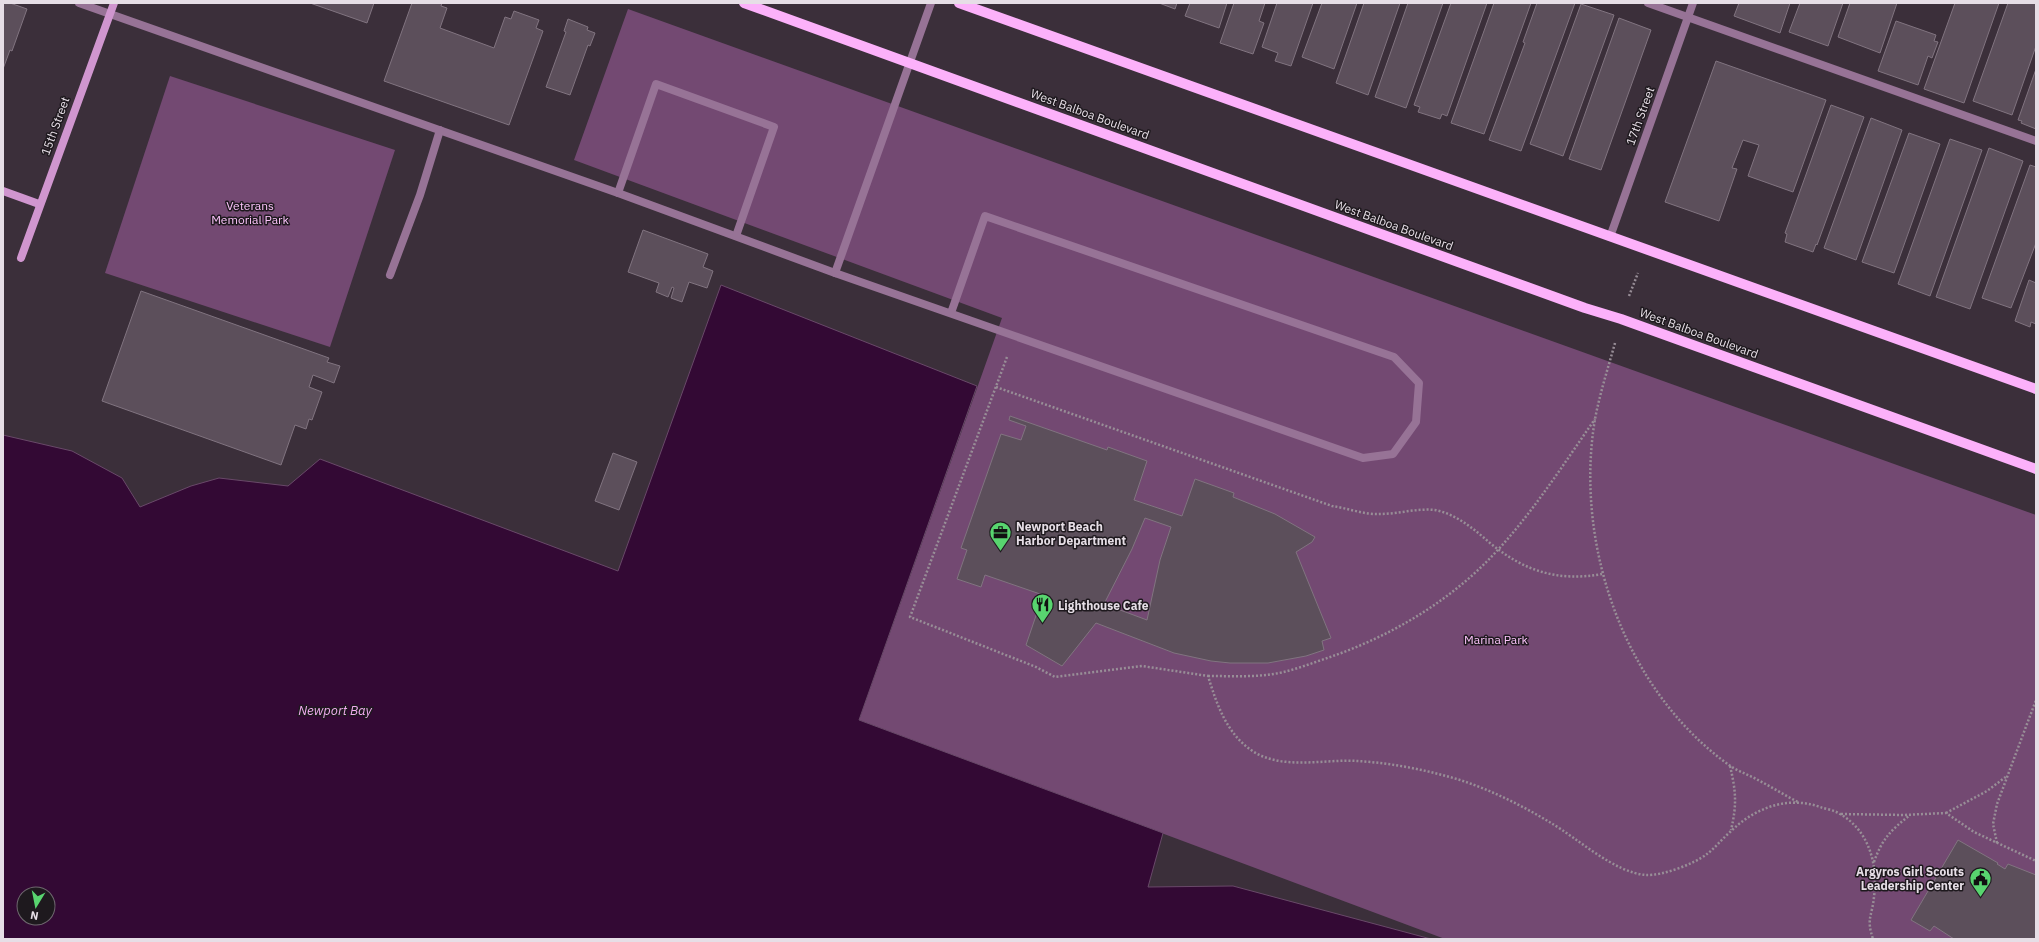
<svg xmlns="http://www.w3.org/2000/svg" width="2039" height="942" font-family="'IBM Plex Sans',sans-serif">
	<style>
		.green { fill: #734972 }
		.water { fill: #330934; stroke: #694969; fill-rule: evenodd }
		.building { fill: #5c4f5b; stroke: #817480; fill-rule: evenodd }
		.lines { fill: none; stroke-linecap: round; stroke-linejoin: round }
		.path { stroke: #988e97; stroke-width: 2.5; stroke-dasharray: 2 2; stroke-linecap: butt }
		.lane { stroke: #977396; stroke-width: 8 }
		.street { stroke: #977396; stroke-width: 8 }
		.secondary { stroke: #d096cf; stroke-width: 8 }
		.primary { stroke: #fcb1fa; stroke-width: 10 }
		.labels { text-anchor: middle; dominant-baseline: central; stroke-width: 3; stroke-linejoin: round; paint-order: stroke }
		.street-label { font-size: 12px; fill: #e6dee6; stroke: #1e191e }
		.park-label { font-size: 12px; fill: #fcc4fb; stroke: #1e191e }
		.poi-label { font-size: 12px; font-weight: bold; fill: #e6dee6; stroke: #1e191e; text-anchor: start }
		.water-label { font-size: 13px; font-style: italic; fill: #f1acf0; stroke: #1e191e }
	</style>
	<rect width="100%" height="100%" fill="#3b2f3a"/>
	<g class="green">
		<polygon points="628,9 2036,515 2036,939 1445,939 859,720 1002,318 574,160"/>
		<polygon points="170,76 395,150 330,347 105,273"/>
	</g>
	<path class="water" d="M721,285l256,101 -118,334 304,113 -15,54 85,-1 198,53h-1428v-504l69,16 50,27 18,29 51,-21 28,-8 69,8 32,-27 298,112zM24,894h24v24h-24z"/>
	<g class="building">
		<polygon points="3,3 10,3 27,9 12,51 10,50 3,69"/>
		<polygon points="310,3 374,3 367,23"/>
		<polygon points="412,3 442,3 441,6 447,8 440,28 494,48 505,17 511,19 514,11 539,20 536,28 543,31 509,125 384,81"/>
		<polygon points="1159,3 1177,3 1175,9"/>
		<polygon points="1190,3 1227,3 1219,28 1185,16"/>
		<polygon points="1234,3 1265,3 1259,21 1264,23 1253,54 1220,43"/>
		<polygon points="1277,3 1313,3 1291,66 1275,61 1278,53 1262,47"/>
		<polygon points="1322,3 1357,3 1334,69 1302,57"/>
		<polygon points="1364,3 1400,3 1368,95 1336,83"/>
		<polygon points="1408,3 1443,3 1406,108 1375,97"/>
		<polygon points="1451,3 1487,3 1447,116 1442,114 1440,119 1418,112 1420,107 1414,105"/>
		<polygon points="1494,3 1531,3 1484,134 1451,123"/>
		<polygon points="1537,3 1575,3 1521,151 1489,140 1525,43 1523,42"/>
		<polygon points="1739,3 1790,3 1780,33 1734,16"/>
		<polygon points="1800,3 1843,3 1828,46 1789,32"/>
		<polygon points="1850,3 1897,3 1880,53 1838,37"/>
		<polygon points="1955,3 1999,3 1964,103 1924,89"/>
		<polygon points="2008,3 2036,3 2036,46 2012,115 1973,101"/>
		<polygon points="1581,4 1614,15 1563,156 1530,144"/>
		<polygon points="1619,18 1651,30 1601,170 1569,159"/>
		<polygon points="568,19 588,27 587,30 595,33 590,46 588,45 570,95 546,87 566,32 564,31"/>
		<polygon points="1896,21 1936,35 1934,41 1938,42 1932,58 1928,56 1918,85 1878,71"/>
		<polygon points="1716,61 1826,100 1793,192 1748,176 1759,145 1743,140 1732,168 1737,169 1719,221 1665,202"/>
		<polygon points="2036,69 2036,129 2021,123 2022,121 2018,120"/>
		<polygon points="1831,105 1864,117 1817,245 1816,244 1813,252 1785,242 1787,234 1785,233"/>
		<polygon points="1871,118 1902,130 1856,260 1824,248"/>
		<polygon points="1909,133 1940,144 1894,273 1862,262"/>
		<polygon points="1950,139 1982,150 1930,296 1898,284"/>
		<polygon points="1989,148 2023,161 1970,309 1936,297"/>
		<polygon points="2030,165 2036,167 2036,243 2011,308 1982,298"/>
		<polygon points="643,230 708,254 703,267 713,271 707,288 689,282 682,302 671,298 674,288 672,287 668,297 656,292 659,283 628,272"/>
		<polygon points="2029,280 2036,283 2036,324 2031,322 2030,327 2015,321"/>
		<polygon points="141,291 329,358 327,362 340,366 334,383 313,375 309,387 322,392 312,420 309,419 306,429 295,425 281,465 102,401"/>
		<path d="M1010,416l97,34 1,-3 39,14 -13,39 48,16 13,-37 39,14 -1,4 42,17 40,23 -3,5 -16,10 35,86 -9,3 2,9 -18,6 -38,7h-38l-19,-2 -37,-8 -78,-30 -34,43 -36,-21 17,-50 -58,-20 -4,12 -24,-8 10,-29 -6,-2 40,-114 20,6 5,-14 -17,-6zM1145,518l26,9 -11,33 -13,60 -43,-16 28,-55z"/>
		<polygon points="613,453 637,462 619,510 595,501"/>
		<polygon points="1958,840 1998,863 1997,864 2005,869 2008,864 2036,875 2036,939 1954,939 1934,926 1930,931 1911,920"/>
	</g>
	<g class="lines">
		<g class="path">
			<polyline points="1629,296 1638,273"/>
			<path d="M1615,343c-7,25 -15,50 -20,76 -21,125 29,271 134,346 8,6 18,9 27,14 14,7 28,16 42,23"/>
			<path d="M1007,357l-97,260 126,50 19,10 87,-11 66,10c9,29 19,59 46,76 30,18 70,7 103,9 35,2 70,9 103,19 31,10 63,26 91,43 26,15 64,50 95,52 16,1 48,-11 61,-21 8,-6 14,-14 22,-21 24,-24 57,-38 91,-26 6,2 14,3 20,7 30,17 38,52 34,83 -2,20 -8,21 -1,42"/>
			<path d="M996,387l336,119c15,2 33,9 48,8 18,0 37,-6 55,-4 21,4 39,19 55,33 34,28 68,39 112,31"/>
			<path d="M1208,676c19,0 39,1 58,-1 22,-2 46,-12 67,-19 48,-17 94,-42 134,-76 51,-44 89,-105 128,-161"/>
			<path d="M1730,766c6,25 7,39 1,64"/>
			<polyline points="1946,813 1987,791 2007,776"/>
			<polyline points="1841,814 1903,815 1946,813 1974,832 2036,861"/>
			<polyline points="1997,843 1993,824 1997,804 2036,700"/>
			<path d="M1874,862c8,-23 17,-32 36,-47"/>
		</g>
		<g class="lane">
			<polyline points="79,3 618,193 835,273"/>
			<polyline points="1648,3 2036,141"/>
			<polyline points="910,62 835,273 1363,458 1393,454 1416,422 1419,383 1394,357 985,216 951,313"/>
			<polyline points="618,193 656,84 774,127 736,236"/>
			<polyline points="390,275 420,195 440,130"/>
		</g>
		<g class="street">
			<polyline points="910,62 931,3"/>
			<polyline points="1610,237 1693,3"/>
		</g>
		<g class="secondary">
			<polyline points="3,191 39,204"/>
			<polyline points="21,258 114,3"/>
		</g>
		<g class="primary">
			<polyline points="744,3 1585,308 1621,319 2036,469"/>
			<polyline points="959,3 2036,389"/>
		</g>
	</g>
	<defs>
		<symbol id="office-pin" viewBox="-11 -11 22 30"><path d="M0 17L-7.5 6A9.5 9.5 0 1 1 7.5 6Z" fill="#58d56f" stroke="#1e191e"/><path d="M-6-3h4V-5.5h4V-3h4V5H-6ZM-1-4.5V-3h2v-1.5ZM-6 0V1H6V0Z" fill="#111"/></symbol>
		<symbol id="restaurant-pin" viewBox="-11 -11 22 30"><path d="M0 17L-7.5 6A9.5 9.5 0 1 1 7.5 6Z" fill="#58d56f" stroke="#1e191e"/><path d="M-5-6h1v4h1v-4h1v4h1v-4h1v5L-1.5 .5V6h-2V.5L-5-1ZM5-6V6H3V1.5H1.5Q1.5-4 5-6Z" fill="#111"/></symbol>
		<symbol id="civic-pin" viewBox="-11 -11 22 30"><path d="M0 17L-7.5 6A9.5 9.5 0 1 1 7.5 6Z" fill="#58d56f" stroke="#1e191e"/><path d="M-.6-6.5H3V-4.5H.6V-3L4-1V1h2V6H-6V1h2V-1L-.6-3ZM-1.2 2.5V6h2.4V2.5Z" fill="#111"/></symbol>
	</defs>
	<g fill-rule="evenodd">
		<use href="#office-pin" x="988" y="520" width="25" height="34"/>
		<use href="#restaurant-pin" x="1030" y="592" width="25" height="34"/>
		<use href="#civic-pin" x="1968" y="866" width="25" height="34"/>
	</g>
	<g class="labels">
		<g class="street-label">
			<text transform="translate(1090 114) rotate(20)">West Balboa Boulevard</text>
			<text transform="translate(1640 116) rotate(-70)">17th Street</text>
			<text transform="translate(55 126) rotate(-70)">15th Street</text>
			<text transform="translate(1394 225) rotate(20)">West Balboa Boulevard</text>
			<text transform="translate(1699 333) rotate(20)">West Balboa Boulevard</text>
		</g>
		<g class="park-label">
			<text x="250" y="205">Veterans<tspan x="250" dy="14">Memorial Park</tspan></text>
			<text x="1496" y="639">Marina Park</text>
		</g>
		<g class="poi-label">
			<text x="1016" y="526">Newport Beach<tspan x="1016" dy="14">Harbor Department</tspan></text>
			<text x="1058" y="605">Lighthouse Cafe</text>
			<text x="1964" y="871" text-anchor="end">Argyros Girl Scouts<tspan x="1964" dy="14">Leadership Center</tspan></text>
		</g>
		<g class="water-label">
			<text x="335" y="710">Newport Bay</text>
		</g>
	</g>
	<rect width="2039" height="942" fill="none" stroke="#e6dee6" stroke-width="8"/>
	<g transform="translate(36 906) rotate(190)"><circle r="19" fill="#1e191e" stroke="#6e686e"/>
	<path d="M0-3L7 15L0 10L-7 15Z" fill="#58d56f"/>
	<text y="-6" font-size="11" font-weight="bold" text-anchor="middle" fill="#e6dee6">N</text>
	</g>
</svg>
